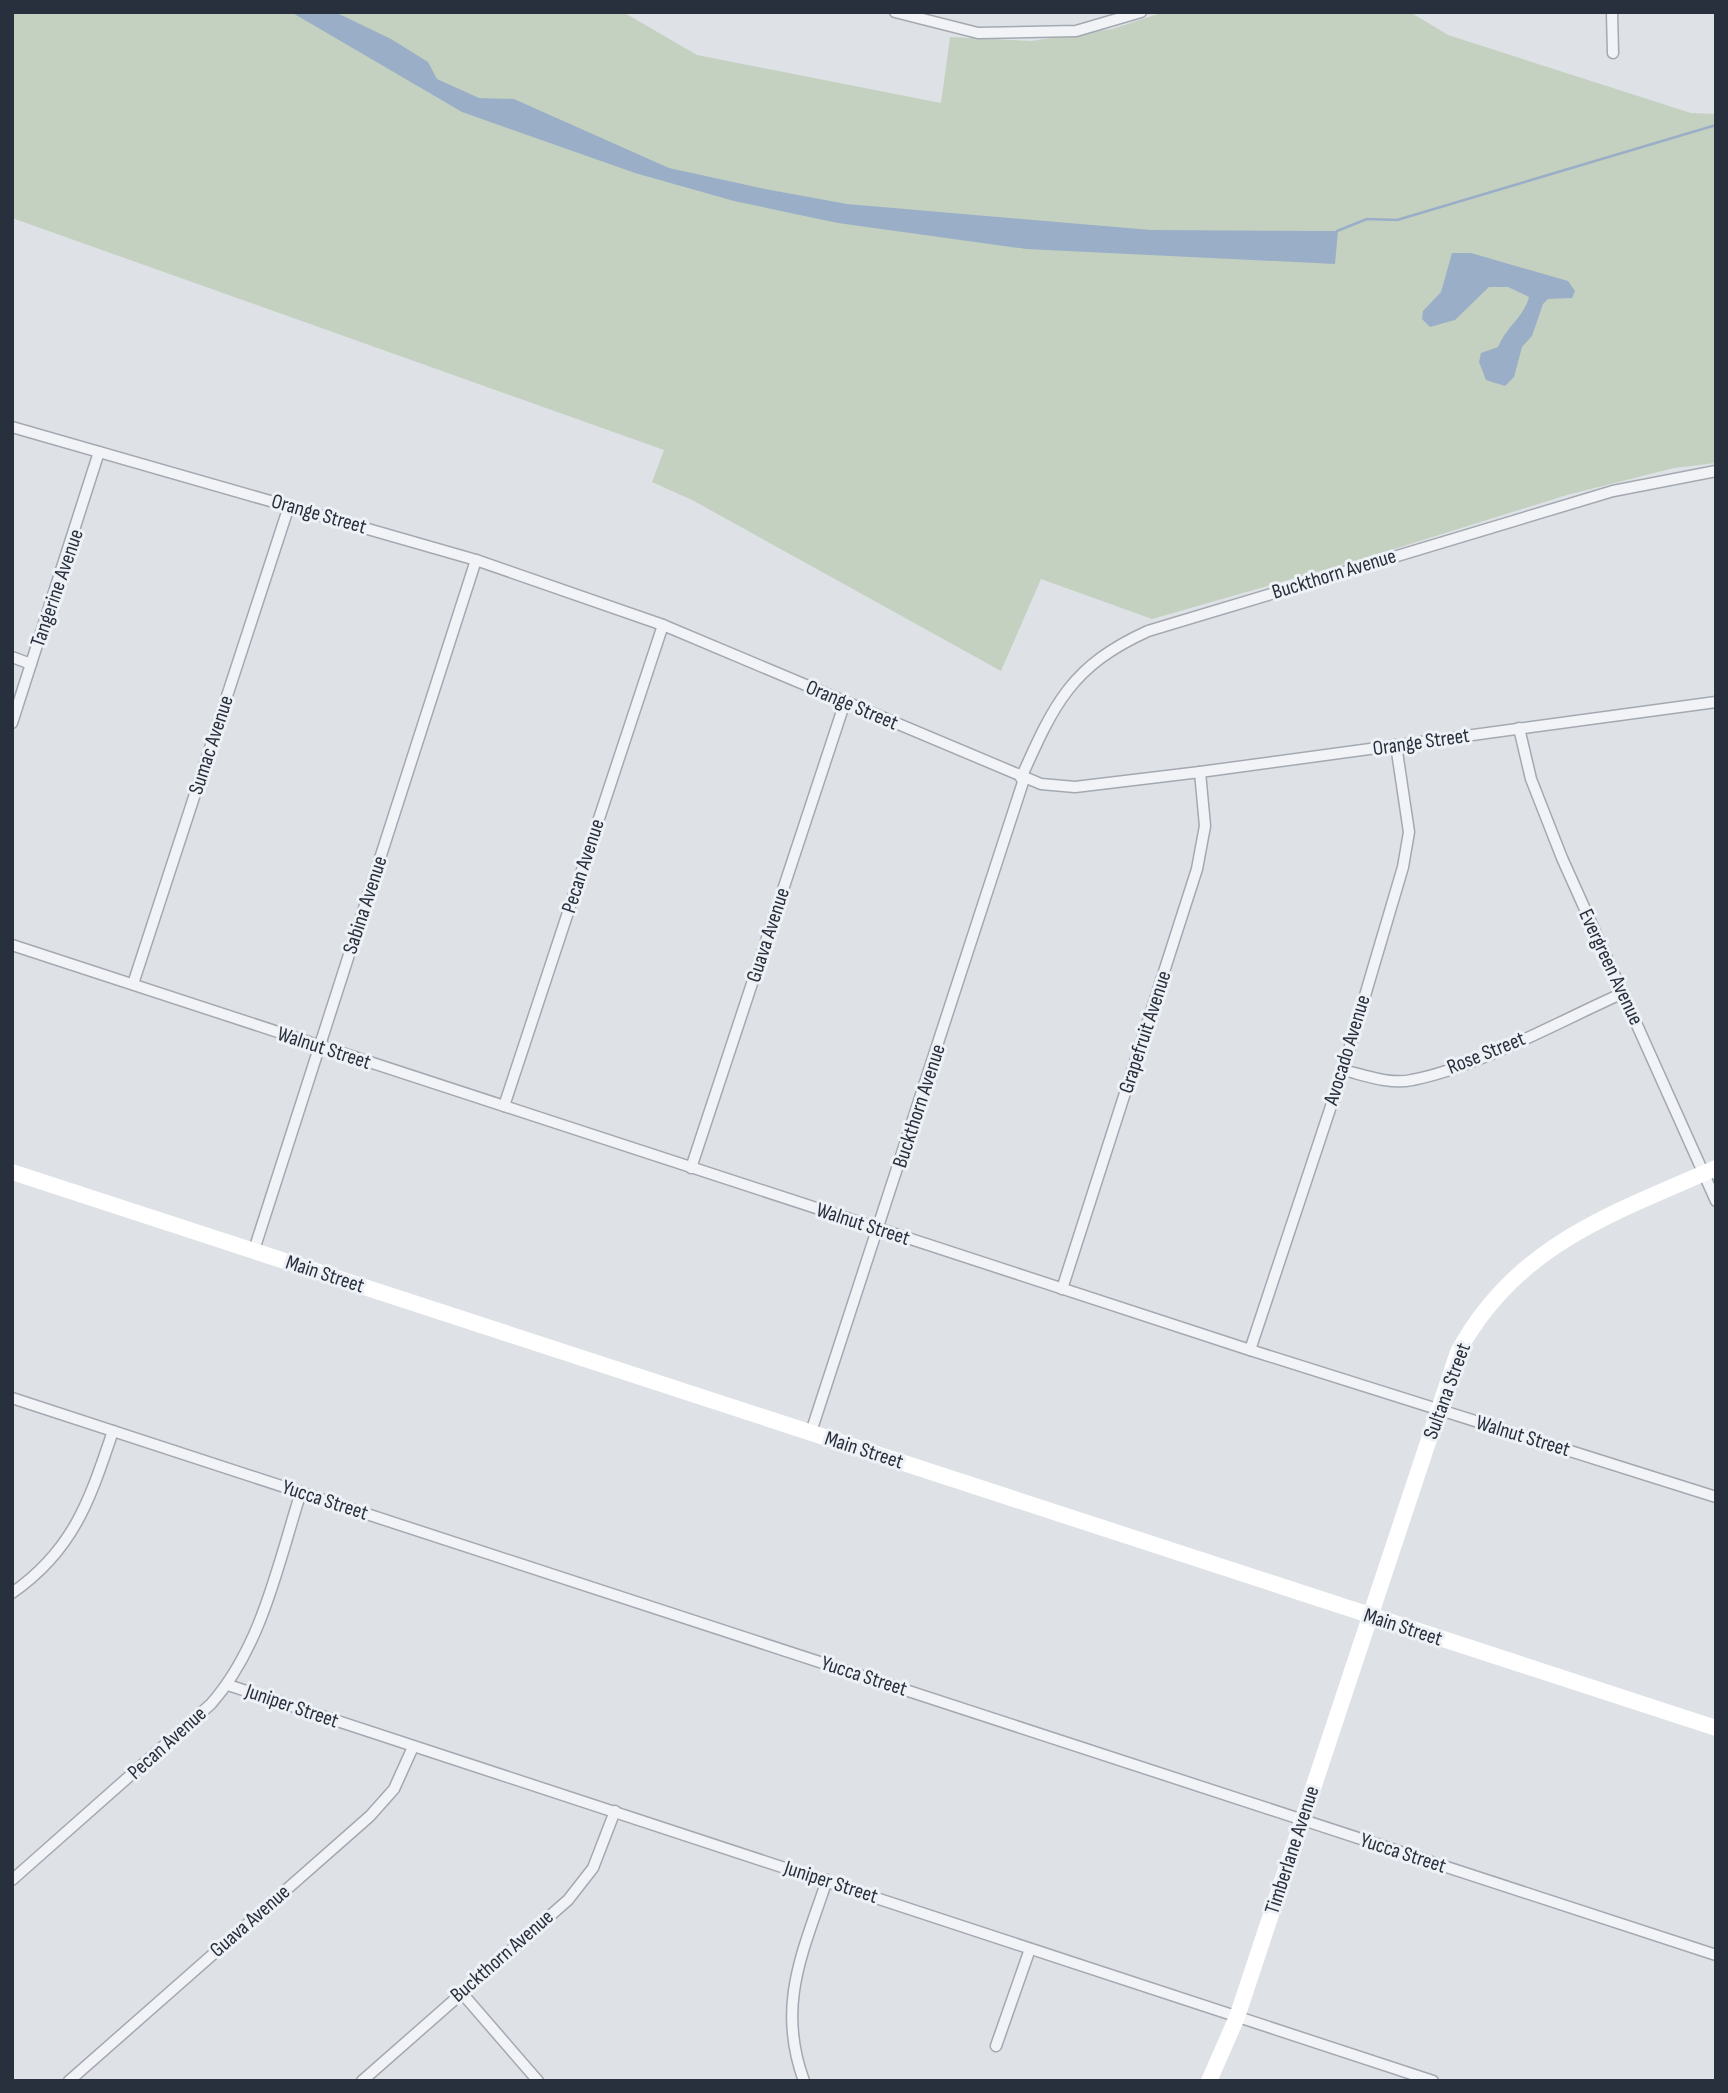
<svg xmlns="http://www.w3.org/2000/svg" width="1728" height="2093" font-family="'Sofia Sans Condensed',sans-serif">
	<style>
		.green { fill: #c4d1c0 }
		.water { fill: #9aafc7 }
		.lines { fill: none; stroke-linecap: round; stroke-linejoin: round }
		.stream { stroke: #9aafc7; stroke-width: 2.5 }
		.street-casing { stroke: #a4a9b1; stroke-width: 13 }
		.street { stroke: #f1f3f6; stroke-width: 10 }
		.secondary { stroke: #fff; stroke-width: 16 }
		.labels { text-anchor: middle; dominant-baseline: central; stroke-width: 6; stroke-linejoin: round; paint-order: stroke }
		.street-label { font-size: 21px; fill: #28303e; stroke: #eef1f5 }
	</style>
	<rect width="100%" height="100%" fill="#dee2e7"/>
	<polygon class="green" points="12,12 623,12 697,55 941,103 950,37 1031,41 1112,29 1164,12 1410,12 1448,35 1691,113 1716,114 1716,463 1674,468 1567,495 1359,560 1152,619 1041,579 1001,671 694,501 652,482 664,450 12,218"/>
	<g class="water">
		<polygon points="291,12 335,12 391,39 428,62 437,79 479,98 514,99 669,168 765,189 847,204 1151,230 1338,231 1335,264 1026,249 838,223 734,201 635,173 462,112"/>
		<path d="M1452,253h19l97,28 7,10 -3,7 -24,1 -5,5 -11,32 -10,11 -8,30 -9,9 -19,-6 -7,-18 2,-9 17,-6c8,-20 26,-30 31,-50l-21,-10h-19l-34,33 -25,7 -8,-8 1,-8 18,-19z"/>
	</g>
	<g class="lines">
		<polyline class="stream" points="1337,231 1367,219 1397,220 1716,125"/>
		<defs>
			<g id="street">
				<polyline points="895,12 978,33 1076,31 1141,12"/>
				<polyline points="1612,12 1613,53"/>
				<polyline points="12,427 476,560 663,625 1041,784 1075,787 1200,772 1716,702"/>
				<polyline points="12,657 31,664"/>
				<polyline points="12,723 99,452"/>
				<polyline points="1519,728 1531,779 1562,858 1716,1201"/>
				<path d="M1021,778c33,-74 50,-112 127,-147l465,-140 103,-20"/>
				<polyline points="12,945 1250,1350 1716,1497"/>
				<polyline points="133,984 289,506"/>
				<path d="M1343,1070c21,5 47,15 69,10 64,-12 150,-60 211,-87"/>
				<polyline points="504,1106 663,625"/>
				<polyline points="691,1168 845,702"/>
				<polyline points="254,1250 476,560"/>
				<polyline points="1062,1289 1197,869 1205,826 1200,772"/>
				<polyline points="1250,1350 1343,1070 1403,867 1409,832 1396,745"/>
				<polyline points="12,1398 1716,1955"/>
				<polyline points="811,1432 1024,779"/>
				<path d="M12,1593c62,-43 78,-94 101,-162"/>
				<polyline points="228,1685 1433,2081"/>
				<path d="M12,1880l199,-176c51,-58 67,-140 90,-212"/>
				<polyline points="461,1992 538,2081"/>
				<polyline points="996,2046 1030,1949"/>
				<polyline points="69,2081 370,1816 394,1789 413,1747"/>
				<polyline points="362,2081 568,1900 593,1868 615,1811"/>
				<path d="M804,2081c-28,-76 -1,-129 23,-201"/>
			</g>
		</defs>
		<use href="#street" class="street-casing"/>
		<use href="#street" class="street"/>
		<g class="secondary">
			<polyline points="12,1172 1716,1728"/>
			<path d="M1209,2081l28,-64 221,-665c58,-107 153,-138 258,-184"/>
		</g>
	</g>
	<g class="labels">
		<g class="street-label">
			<text transform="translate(319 514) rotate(16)">Orange Street</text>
			<text transform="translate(1334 574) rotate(-17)">Buckthorn Avenue</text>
			<text transform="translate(57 588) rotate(-71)">Tangerine Avenue</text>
			<text transform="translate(852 705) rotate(23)">Orange Street</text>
			<text transform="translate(1421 742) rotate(-8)">Orange Street</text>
			<text transform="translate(211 745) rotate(-72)">Sumac Avenue</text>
			<text transform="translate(583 866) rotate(-72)">Pecan Avenue</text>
			<text transform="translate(365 905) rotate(-72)">Sabina Avenue</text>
			<text transform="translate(768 935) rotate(-72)">Guava Avenue</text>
			<text transform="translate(1611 967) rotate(65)">Evergreen Avenue</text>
			<text transform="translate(1145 1032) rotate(-72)">Grapefruit Avenue</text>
			<text transform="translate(324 1048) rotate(18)">Walnut Street</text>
			<text transform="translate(1347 1050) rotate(-73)">Avocado Avenue</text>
			<text transform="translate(1486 1053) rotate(-22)">Rose Street</text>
			<text transform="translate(919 1106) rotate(-72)">Buckthorn Avenue</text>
			<text transform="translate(863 1224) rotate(18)">Walnut Street</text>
			<text transform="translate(325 1274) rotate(18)">Main Street</text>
			<text transform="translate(1447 1391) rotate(-70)">Sultana Street</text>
			<text transform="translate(1523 1436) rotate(17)">Walnut Street</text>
			<text transform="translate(864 1450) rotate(18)">Main Street</text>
			<text transform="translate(325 1500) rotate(18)">Yucca Street</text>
			<text transform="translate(1403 1627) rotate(18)">Main Street</text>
			<text transform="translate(864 1676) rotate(18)">Yucca Street</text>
			<text transform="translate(292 1706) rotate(19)">Juniper Street</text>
			<text transform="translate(167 1743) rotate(-42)">Pecan Avenue</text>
			<text transform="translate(1292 1850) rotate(-72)">Timberlane Avenue</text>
			<text transform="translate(1403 1853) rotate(18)">Yucca Street</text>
			<text transform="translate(831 1882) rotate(18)">Juniper Street</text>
			<text transform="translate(250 1921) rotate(-41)">Guava Avenue</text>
			<text transform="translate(502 1956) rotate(-41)">Buckthorn Avenue</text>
		</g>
	</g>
	<rect width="1728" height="2093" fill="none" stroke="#28303e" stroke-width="28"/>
</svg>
